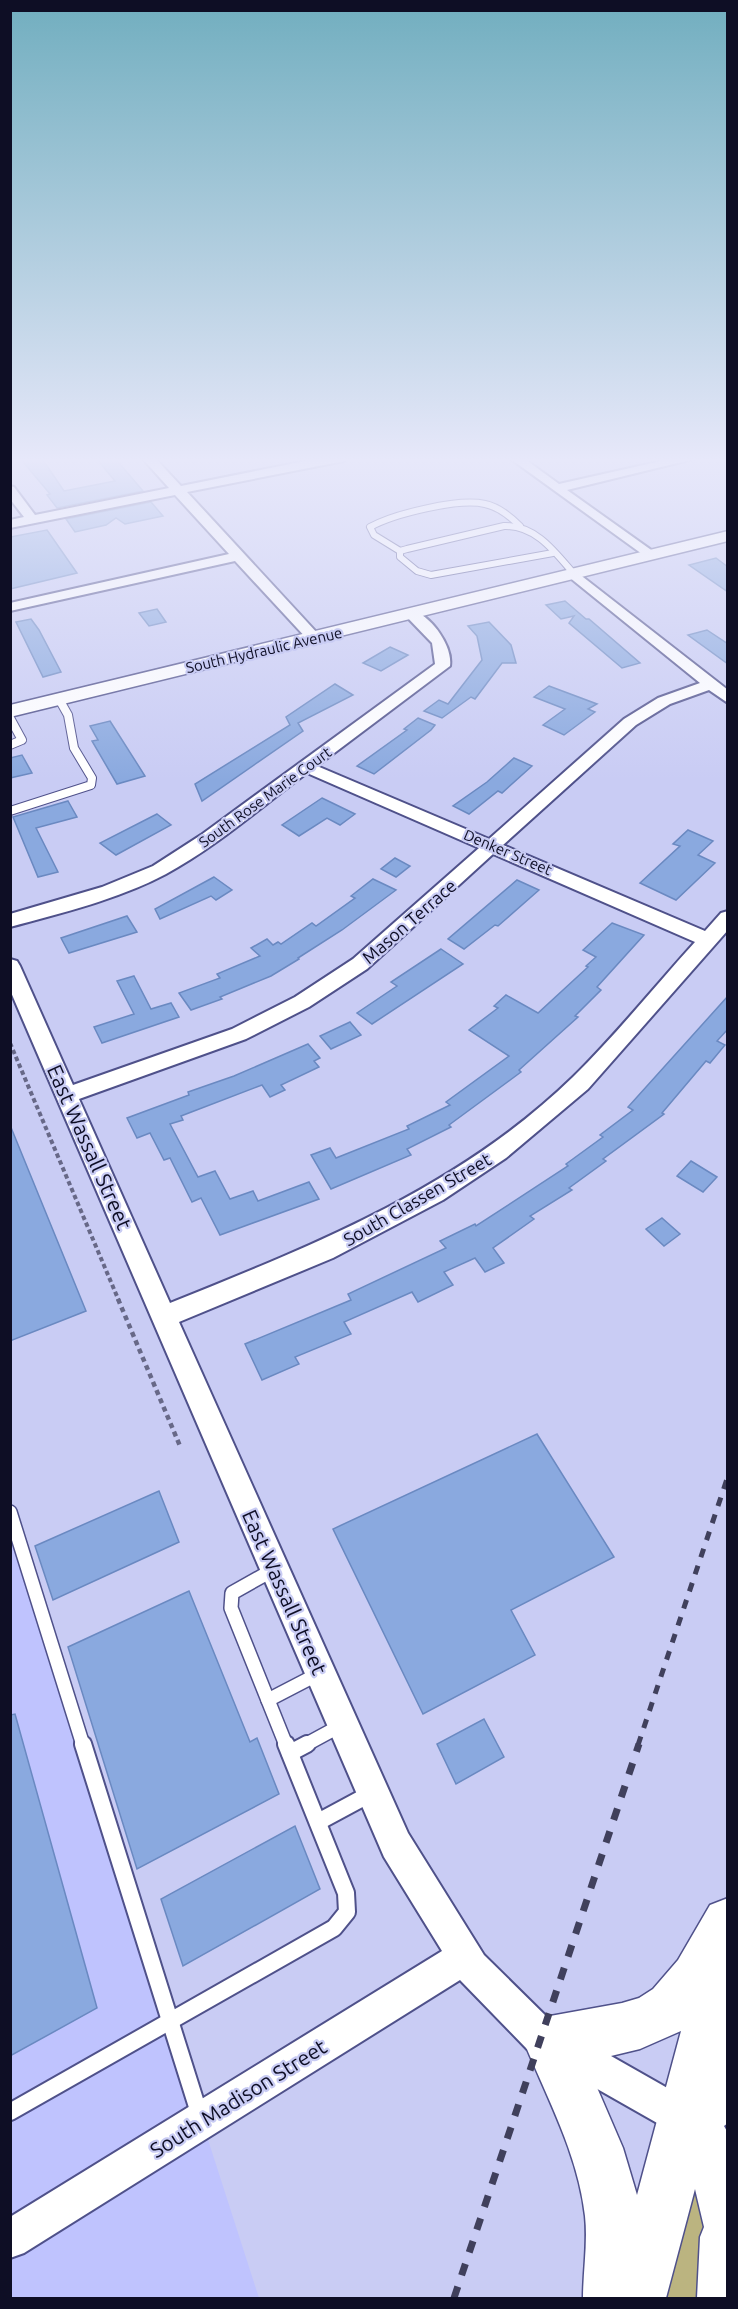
<svg xmlns="http://www.w3.org/2000/svg" width="738" height="2309" font-family="Ubuntu,sans-serif">
	<style>
		.built { fill: #bfc3fe }
		.green { fill: #bbb480 }
		.building { fill: #8aa9df; stroke: #6a89c1; stroke-width: 1.5 }
		.lines { fill: none; stroke-linecap: round; stroke-linejoin: round }
		.service-far3-casing { stroke: #4f518a; stroke-width: 8 }
		.service-far2-casing { stroke: #4f518a; stroke-width: 10 }
		.service-far1-casing { stroke: #4f518a; stroke-width: 16 }
		.service-casing { stroke: #4f518a; stroke-width: 20 }
		.minor-casing { stroke: #4f518a; stroke-width: 4 }
		.tertiary-casing { stroke: #4f518a; stroke-width: 3 }
		.primary-casing { stroke: #4f518a; stroke-width: 3 }
		.path-far2 { stroke: #676887; stroke-width: 2; stroke-dasharray: 3 1.5; stroke-linecap: butt }
		.path-far1 { stroke: #676887; stroke-width: 4; stroke-dasharray: 4.5 3; stroke-linecap: butt }
		.path { stroke: #676887; stroke-width: 4.5; stroke-dasharray: 5 4; stroke-linecap: butt }
		.service-far3 { stroke: #fff; stroke-width: 6 }
		.service-far2 { stroke: #fff; stroke-width: 8 }
		.service-far1 { stroke: #fff; stroke-width: 13 }
		.service { stroke: #fff; stroke-width: 16 }
		.minor { fill: #fff; fill-rule: evenodd }
		.tertiary { fill: #fff; fill-rule: evenodd }
		.primary { fill: #fff; fill-rule: evenodd }
		.rail-far1 { stroke: #40405c; stroke-width: 5; stroke-dasharray: 9 9; stroke-linecap: butt }
		.rail { stroke: #40405c; stroke-width: 7; stroke-dasharray: 12 12; stroke-linecap: butt }
		.labels { text-anchor: middle; dominant-baseline: central; stroke-width: 4.5; stroke-linejoin: round; paint-order: stroke }
		.far-street-label { font-size: 15px; fill: #0e0e25; stroke: #c9ccf4 }
		.street-label { font-size: 18px; fill: #0e0e25; stroke: #c9ccf4 }
		.near-street-label { font-size: 21px; fill: #0e0e25; stroke: #c9ccf4 }
	</style>
	<rect width="100%" height="100%" fill="#c9ccf4"/>
	<polygon class="built" points="10,1512 202,2121 259,2298 11,2298"/>
	<polygon class="green" points="700,2161 712,2258 706,2298 662,2298"/>
	<g class="building">
		<polygon points="19,457 41,457 64,491 115,481 95,457 114,457 143,491 57,508 47,495 50,494"/>
		<polygon points="151,502 163,516 125,524 116,518 106,525 75,532 66,519"/>
		<polygon points="47,530 77,573 10,589 10,537"/>
		<polygon points="716,558 728,567 728,592 689,565"/>
		<polygon points="565,601 586,619 589,619 640,663 622,668 569,623 574,616 561,619 546,605"/>
		<polygon points="157,609 166,622 149,626 139,613"/>
		<polygon points="31,619 39,630 61,672 43,677 16,622"/>
		<polygon points="489,622 511,645 516,663 502,663 475,699 471,697 442,718 424,711 439,700 448,704 482,660 477,636 468,626"/>
		<polygon points="707,630 728,644 728,664 688,635"/>
		<polygon points="390,647 408,655 381,671 363,663"/>
		<polygon points="335,684 353,695 298,723 303,731 202,801 195,784 290,725 286,717"/>
		<polygon points="549,686 597,704 588,709 595,712 564,735 543,725 565,709 534,697"/>
		<polygon points="418,718 435,725 431,730 374,774 357,766 407,730 404,729"/>
		<polygon points="110,721 145,776 117,784 92,741 98,740 90,726"/>
		<polygon points="22,755 32,773 10,778 10,758"/>
		<polygon points="514,758 532,766 502,793 498,791 469,814 453,806 487,782"/>
		<polygon points="322,798 355,814 340,825 327,818 299,836 282,825"/>
		<polygon points="68,801 77,817 36,828 58,872 38,877 13,817"/>
		<polygon points="157,814 171,825 116,855 100,843"/>
		<polygon points="688,830 713,841 698,855 715,863 676,900 640,883 680,846 673,844"/>
		<polygon points="395,858 410,866 396,877 381,869"/>
		<polygon points="214,877 232,890 216,900 211,896 160,919 155,909"/>
		<polygon points="373,879 396,890 342,930 298,958 299,959 271,976 220,997 222,999 191,1010 179,993 220,978 217,974 260,956 251,948 267,939 273,945 278,942 281,944 312,923 316,926 355,898 351,896"/>
		<polygon points="517,880 539,890 498,926 495,925 464,949 448,939"/>
		<polygon points="127,916 137,932 69,953 61,938"/>
		<polygon points="612,923 644,935 597,987 601,990 575,1016 578,1017 519,1070 521,1072 449,1125 451,1127 407,1149 411,1155 331,1189 311,1155 330,1148 336,1158 409,1129 407,1126 450,1105 446,1102 509,1056 469,1030 498,1008 494,1006 506,995 538,1013 588,967 586,966 596,957 583,950"/>
		<polygon points="441,949 463,964 372,1024 357,1013 397,986 391,982"/>
		<polygon points="134,976 151,1009 171,1003 179,1017 102,1043 94,1027 134,1014 117,981"/>
		<polygon points="728,996 728,1029 717,1041 725,1045 710,1063 706,1061 662,1113 664,1114 603,1159 606,1161 569,1188 572,1190 530,1216 534,1219 493,1248 504,1263 485,1272 475,1258 444,1272 453,1285 418,1302 412,1292 344,1322 351,1334 295,1357 299,1364 262,1380 245,1344 351,1300 348,1294 446,1248 440,1241 475,1224 476,1226 568,1166 566,1164 603,1137 600,1135 633,1110 628,1107"/>
		<polygon points="350,1022 361,1035 331,1049 320,1036"/>
		<polygon points="308,1044 320,1058 314,1061 319,1067 281,1085 285,1090 270,1097 262,1085 181,1116 183,1120 170,1124 198,1177 215,1171 230,1199 253,1191 258,1201 309,1182 319,1199 220,1235 201,1198 192,1202 170,1158 164,1160 150,1133 137,1138 127,1118 189,1095 188,1092 234,1076"/>
		<polygon points="10,1125 86,1311 10,1341"/>
		<polygon points="691,1161 717,1177 703,1192 677,1176"/>
		<polygon points="662,1218 680,1234 664,1246 646,1229"/>
		<polygon points="537,1434 614,1557 511,1610 535,1655 423,1714 333,1529"/>
		<polygon points="159,1491 179,1542 53,1600 35,1546"/>
		<polygon points="189,1591 250,1742 257,1738 279,1794 137,1869 68,1647"/>
		<polygon points="15,1714 97,2008 10,2056 10,1715"/>
		<polygon points="484,1719 504,1757 456,1784 437,1744"/>
		<polygon points="295,1826 320,1889 183,1966 161,1899"/>
	</g>
	<g class="lines">
		<defs>
			<g id="service-far3">
				<path d="M400,551l-26,-16 -4,-8c24,-13 88,-29 115,-23 14,3 25,12 35,22"/>
				<path d="M553,553l-122,22 -14,-4 -17,-14v-6l7,-2 97,-23c32,-1 51,26 70,48"/>
			</g>
			<g id="service-far2">
				<polyline points="10,718 22,740 10,745"/>
				<polyline points="10,811 91,785 92,778 74,748 68,715 59,699"/>
			</g>
			<g id="service-far1">
				<polyline points="10,1512 83,1745"/>
				<polyline points="273,1570 232,1593 231,1608 286,1745"/>
				<polyline points="268,1700 320,1673"/>
				<polyline points="305,1745 340,1726"/>
			</g>
			<g id="service">
				<polyline points="83,1744 200,2116"/>
				<polyline points="290,1753 307,1744"/>
				<polyline points="318,1822 370,1794"/>
				<polyline points="10,2112 334,1928 347,1912 346,1893 286,1744"/>
			</g>
			<g id="minor">
				<polygon points="141,457 154,457 181,486 325,457 350,457 344,461 187,492 319,635 321,638 319,641 309,641 235,561 10,611 10,603 229,554 175,495 10,528 10,520 24,517 10,499 10,486 14,487 35,515 169,488"/>
				<polygon points="508,457 522,457 559,484 679,457 702,457 567,490 654,552 656,555 649,559"/>
				<path d="M574,570l154,120v13l-19,-13 -39,14 -34,21 -133,120 202,86 16,-18 7,-2v19l-140,159 -82,69 -63,42 -110,58 -154,64 229,511 76,122 69,68 146,83 5,13 -5,13 -13,5 -13,-5 -146,-83 -67,-69 -436,273 -14,5v-41l432,-266 -58,-94 -374,-867v-31l7,2 3,5 53,119 159,-56 63,-32 58,-38 126,-111 -172,-75c-46,34 -91,74 -141,101 -47,25 -104,39 -156,53v-13l92,-27 51,-21 48,-31 234,-171 -3,-21 -28,-29 7,-4c20,5 42,36 39,56l-133,100 172,73 135,-120 34,-21 42,-15 -131,-106 -2,-3zM493,854l202,88c-41,45 -79,93 -122,135 -113,110 -259,168 -403,226l-91,-204 167,-60 63,-32 58,-38z"/>
			</g>
			<polygon id="tertiary" points="728,531 728,541 10,717 10,705"/>
			<path id="primary" d="M728,1898v225l-4,3 4,7v165h-31l3,-61 4,-10 -9,-38 -29,109h-83c0,-27 5,-55 2,-82 -7,-62 -38,-118 -61,-174l7,-19 19,-7 72,-13 17,-5 14,-9 25,-29 32,-55zM681,2031l-44,164 -14,-47 -37,-86 54,-13z"/>
		</defs>
		<use href="#service-far3" class="service-far3-casing"/>
		<use href="#service-far2" class="service-far2-casing"/>
		<use href="#service-far1" class="service-far1-casing"/>
		<use href="#service" class="service-casing"/>
		<use href="#minor" class="minor-casing"/>
		<use href="#tertiary" class="tertiary-casing"/>
		<use href="#primary" class="primary-casing"/>
		<g class="path-far2">
			<polyline points="360,459 371,457"/>
			<polyline points="708,460 722,457"/>
		</g>
		<polyline class="path-far1" points="10,1043 119,1301"/>
		<polyline class="path" points="118,1299 180,1446"/>
		<use href="#service-far3" class="service-far3"/>
		<use href="#service-far2" class="service-far2"/>
		<use href="#service-far1" class="service-far1"/>
		<use href="#service" class="service"/>
		<use href="#minor" class="minor"/>
		<use href="#tertiary" class="tertiary"/>
		<use href="#primary" class="primary"/>
		<polyline class="rail-far1" points="638,1745 728,1476"/>
		<polyline class="rail" points="454,2298 639,1744"/>
	</g>
	<linearGradient id="sky" x2="0" y2="1"><stop stop-color="#71aebf"/><stop offset="0.59" stop-color="#e7e8fa"/><stop offset="1" stop-color="#e7e8fa" stop-opacity="0"/></linearGradient>
	<rect width="738" height="780" fill="url(#sky)"/>
	<g class="labels">
		<g class="far-street-label">
			<text transform="translate(264 650) rotate(-13)">South Hydraulic Avenue</text>
			<text transform="translate(265 797) rotate(-36)">South Rose Marie Court</text>
			<text transform="translate(508 852) rotate(23)">Denker Street</text>
		</g>
		<g class="street-label">
			<text transform="translate(409 921) rotate(-41)">Mason Terrace</text>
			<text transform="translate(417 1199) rotate(-30)">South Classen Street</text>
		</g>
		<g class="near-street-label">
			<text transform="translate(90 1147) rotate(66)">East Wassall Street</text>
			<text transform="translate(285 1592) rotate(66)">East Wassall Street</text>
			<text transform="translate(238 2098) rotate(-32)">South Madison Street</text>
		</g>
	</g>
	<rect width="738" height="2309" fill="none" stroke="#0e0e25" stroke-width="24"/>
</svg>
